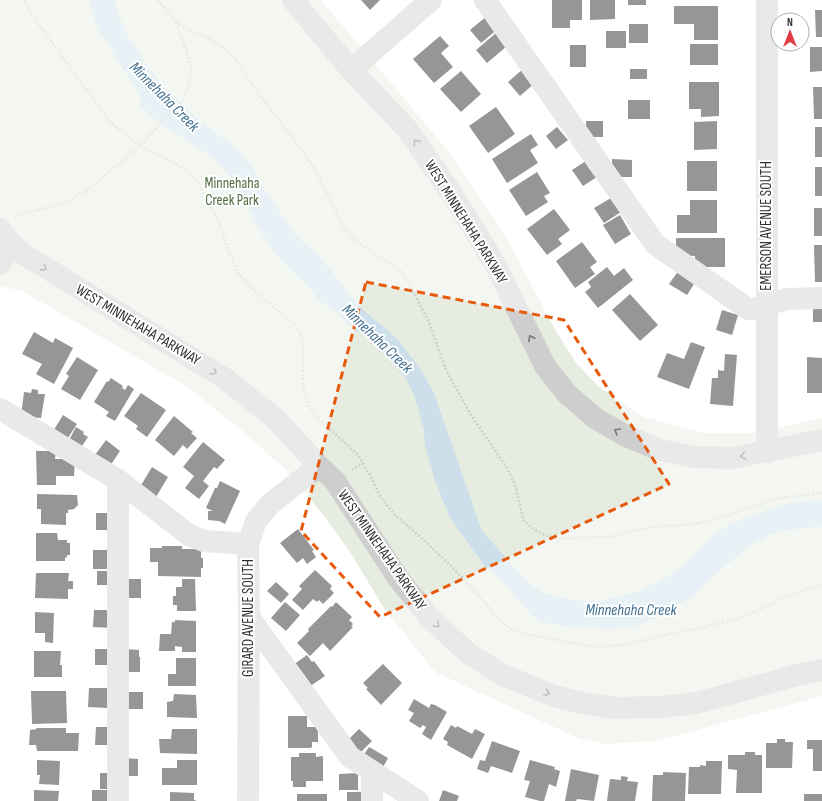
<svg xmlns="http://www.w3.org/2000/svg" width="822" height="801" font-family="'Sofia Sans Condensed',sans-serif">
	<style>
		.green { fill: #e6ede0 }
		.water { fill: #cddfeb }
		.building { fill: #181818 }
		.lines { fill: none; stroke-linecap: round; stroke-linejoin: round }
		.path { stroke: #cecece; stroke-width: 2.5; stroke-dasharray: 2 2; stroke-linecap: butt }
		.minor { stroke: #cecece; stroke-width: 22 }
		.oneway { stroke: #787878 }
		.marked { fill: none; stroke: #e8590c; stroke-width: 3; stroke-dasharray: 8 5; stroke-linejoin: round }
		.labels { text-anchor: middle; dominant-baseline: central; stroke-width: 4; stroke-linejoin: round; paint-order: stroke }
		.park-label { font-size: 15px; fill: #536b40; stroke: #fff }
		.street-label { font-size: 15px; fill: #313131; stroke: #fff }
		.water-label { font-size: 16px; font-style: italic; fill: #426f90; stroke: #fff }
	</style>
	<rect width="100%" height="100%" fill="#fff"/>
	<polygon class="green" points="0,0 321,0 450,153 505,235 557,333 576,363 598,386 644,417 703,433 754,433 822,418 822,696 656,741 605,744 580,739 435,672 384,608 350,552 325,517 286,470 246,434 186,386 22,291 0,286"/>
	<polygon class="water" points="89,0 115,0 118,14 130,40 160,84 198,119 239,150 252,167 264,189 295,234 319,256 363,310 384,327 400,342 419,367 434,393 482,531 526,580 541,592 568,599 584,601 601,601 639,591 678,570 716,533 731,523 785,504 822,500 822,527 803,528 783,531 769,535 751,545 719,571 692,597 641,624 626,628 609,629 573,627 549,624 541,622 532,616 508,587 484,565 450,518 434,478 425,445 424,431 418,407 413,393 406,379 397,368 374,342 347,324 336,312 321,302 306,284 287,267 269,246 238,191 228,174 214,158 165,127 141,108 139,94 97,27"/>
	<g class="building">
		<polygon points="361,0 380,0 370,10"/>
		<polygon points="552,0 582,0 582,20 570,20 570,28 552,28"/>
		<polygon points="590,0 615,0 615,19 590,20"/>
		<rect x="628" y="0" width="18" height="5"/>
		<polygon points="674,6 718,6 718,40 694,40 694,24 674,24"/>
		<polygon points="815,10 822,10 822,37 816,37"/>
		<polygon points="488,15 499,28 481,43 470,30"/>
		<rect x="629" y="24" width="19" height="19"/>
		<rect x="606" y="31" width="20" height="17"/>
		<polygon points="496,33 507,46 487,63 476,50"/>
		<polygon points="440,36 449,46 441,53 453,67 434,83 413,59"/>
		<rect x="690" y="44" width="28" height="21"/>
		<rect x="570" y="45" width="16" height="22"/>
		<polygon points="810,47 822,47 822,71 810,72"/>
		<polygon points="523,69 535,83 520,96 508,82"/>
		<rect x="630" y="69" width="17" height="10"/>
		<polygon points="461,71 481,94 461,112 440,89"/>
		<polygon points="689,82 719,82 719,116 701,117 701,109 689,109"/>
		<polygon points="813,87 822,87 822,119 814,119"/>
		<rect x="628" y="100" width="22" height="19"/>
		<polygon points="496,107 515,134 488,153 469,126"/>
		<rect x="586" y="121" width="17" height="16"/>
		<polygon points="717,121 717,149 694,150 694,122"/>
		<polygon points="557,127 568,140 556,149 546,136"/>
		<rect x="815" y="127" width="7" height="30"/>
		<polygon points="531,134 538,145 530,150 538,163 507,183 492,159"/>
		<polygon points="589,159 600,175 583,186 572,170"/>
		<polygon points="612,159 632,160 632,177 612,177"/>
		<rect x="687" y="161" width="30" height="30"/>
		<rect x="815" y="167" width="7" height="29"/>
		<polygon points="537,172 550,193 544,196 548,202 526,216 509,190"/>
		<polygon points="611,198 621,212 604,223 594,208"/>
		<polygon points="690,200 717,200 717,233 677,233 677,215 690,215"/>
		<rect x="814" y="208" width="8" height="28"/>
		<polygon points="554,209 570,230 558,239 562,244 547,255 527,229"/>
		<polygon points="620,215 631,234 615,244 603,225"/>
		<polygon points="676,238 725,238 725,267 695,267 695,256 676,256"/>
		<polygon points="582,242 597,262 590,267 595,274 575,288 556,261"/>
		<polygon points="814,245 822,245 822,282 815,282"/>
		<polygon points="607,267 614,276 624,268 633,280 598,308 585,292 591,287 588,282"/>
		<polygon points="679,270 696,281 687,295 669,284"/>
		<polygon points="630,294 658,325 640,341 612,310"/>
		<rect x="813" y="304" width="9" height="18"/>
		<polygon points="722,310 738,315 732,335 716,330"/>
		<polygon points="34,332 53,343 55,338 73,348 54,384 36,374 42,364 22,354"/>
		<polygon points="691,342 705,347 689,389 657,377 667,353 684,359"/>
		<polygon points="725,354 737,355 733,406 710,404 712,378 718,378 718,370 724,371"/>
		<polygon points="77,357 98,370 80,400 61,389 69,376 66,374"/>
		<polygon points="807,357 822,358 822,393 807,393"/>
		<polygon points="111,378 123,386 122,388 125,390 128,385 134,389 115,421 106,416 109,412 94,402 107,381 108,382"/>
		<polygon points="32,389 38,390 38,394 45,394 41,418 21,416 24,392 31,393"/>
		<polygon points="141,393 166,410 147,437 136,429 138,426 124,416"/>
		<polygon points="63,415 77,424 66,441 52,433"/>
		<polygon points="174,416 193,432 191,433 197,438 187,449 183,445 174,456 155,440"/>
		<polygon points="76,427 84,432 83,434 88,437 80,449 68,442"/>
		<polygon points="106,440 120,451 110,466 95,455"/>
		<polygon points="203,442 225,460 217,469 214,467 203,481 209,486 199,499 185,488 194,476 183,467"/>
		<polygon points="36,451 56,451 55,459 75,459 74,476 56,476 56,485 37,485"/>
		<polygon points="152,467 168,477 156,497 140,487"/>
		<polygon points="220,481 240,491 225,524 219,521 208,520 208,511 213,511 206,508 215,488 217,488"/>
		<polygon points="37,494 77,495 78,505 74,509 68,510 68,513 66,513 66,525 41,524 41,509 37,509"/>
		<rect x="96" y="513" width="15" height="17"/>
		<polygon points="298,529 314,550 312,551 316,557 307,564 303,558 297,563 280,543"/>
		<polygon points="36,533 57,533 58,540 67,540 67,543 70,543 70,555 67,555 67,557 65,558 65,561 36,561"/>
		<polygon points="162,546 182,546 182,549 201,549 201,558 203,558 203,568 201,568 201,577 158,576 158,562 150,562 150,548 162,548"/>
		<polygon points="93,550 113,550 112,569 93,569"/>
		<polygon points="315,570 332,586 330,589 334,593 323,604 319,600 317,602 313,599 303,610 292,600 302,589 299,586"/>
		<rect x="97" y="571" width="15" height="14"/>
		<polygon points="36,573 69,573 68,581 73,581 73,589 68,589 68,599 35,598"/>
		<rect x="124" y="579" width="17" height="19"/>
		<polygon points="182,579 195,579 196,611 177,611 177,605 173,605 173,596 176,596 176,587 182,587"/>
		<polygon points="276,582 289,594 281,603 267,591"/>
		<polygon points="285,602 300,615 286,631 271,618"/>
		<polygon points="336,602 352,617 349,620 353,624 351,626 353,627 330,651 323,643 310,656 297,643 309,631 308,629 331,606 332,607"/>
		<polygon points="94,610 112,610 112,628 93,627"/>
		<polygon points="35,612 54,613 53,643 45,642 45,633 35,633"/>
		<polygon points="175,620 196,621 196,652 182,652 182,647 175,646 175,651 159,651 160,634 171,634 172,622 175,622"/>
		<rect x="95" y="649" width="17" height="16"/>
		<polygon points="126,649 139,650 139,657 140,657 140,672 123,672"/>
		<polygon points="34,651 61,651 60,665 62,665 62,677 34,677"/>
		<polygon points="307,655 312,662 314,661 325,676 309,687 293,665"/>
		<polygon points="176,658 196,658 196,686 168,686 168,674 176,674"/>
		<polygon points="383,664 402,683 381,705 366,689 368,688 363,683"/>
		<polygon points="89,688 108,688 107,708 88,707"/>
		<polygon points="31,691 66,691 67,723 32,724"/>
		<rect x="123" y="692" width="20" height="17"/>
		<polygon points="174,694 196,695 197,718 167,717 167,702 173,701"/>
		<polygon points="414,699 429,708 431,704 435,705 447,712 431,740 422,734 426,727 423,725 420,728 409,721 414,713 408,710"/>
		<polygon points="288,716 307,716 307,727 318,727 318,742 312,742 312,747 310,748 288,748"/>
		<polygon points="451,725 456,728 457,726 472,734 475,729 485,734 472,759 447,745 448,742 443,739"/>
		<polygon points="96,727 111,727 111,745 95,745"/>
		<polygon points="36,728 66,728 66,733 79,733 78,751 37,751 36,745 29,745 30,730 37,729"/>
		<polygon points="172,729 197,729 197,754 160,753 159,739 171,739"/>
		<polygon points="359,729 372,741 360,753 347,741"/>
		<polygon points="777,739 785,739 785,742 793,742 792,768 766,768 766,743 777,743"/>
		<polygon points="807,740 822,740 822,771 813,771 813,749 807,749"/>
		<polygon points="492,741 520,751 512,773 491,766 488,773 477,769 480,760 485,761"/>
		<polygon points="369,747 388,758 381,771 361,759"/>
		<polygon points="745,752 755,752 755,755 762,755 762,793 736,793 737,770 728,769 728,755 745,755"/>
		<polygon points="299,753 316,753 316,757 323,756 323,781 306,781 306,787 293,787 293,781 291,781 291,757 299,757"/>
		<polygon points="124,758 138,759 138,776 124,776"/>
		<polygon points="37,760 60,761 59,785 39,784 40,775 37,775"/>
		<polygon points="177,760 197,760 197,785 162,785 162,768 177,768"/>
		<polygon points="530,760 555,767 554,769 560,771 556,787 549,784 544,801 540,801 525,797 530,781 524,780"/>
		<polygon points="706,761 722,761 721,794 688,794 689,767 700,767 700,765 706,766"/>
		<polygon points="571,769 599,775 594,801 577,799 576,801 565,801"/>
		<polygon points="663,772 686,773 685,801 652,801 653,775 663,775"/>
		<rect x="100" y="773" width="12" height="16"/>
		<polygon points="358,773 358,790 339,790 339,774"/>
		<polygon points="621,776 628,777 627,781 638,782 635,801 607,801 610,779 621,780"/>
		<polygon points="34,790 59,791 58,801 34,801"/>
		<rect x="92" y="790" width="20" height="11"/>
		<polygon points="443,790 459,796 457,801 439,801"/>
		<polygon points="170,792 194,793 194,800 197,801 170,801"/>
		<rect x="347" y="792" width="16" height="9"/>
		<rect x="297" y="794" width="30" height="7"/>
		<rect x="804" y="794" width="18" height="7"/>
	</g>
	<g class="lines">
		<g class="path">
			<path d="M25,0l4,11 81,111 30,24 31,15 18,11 4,4 5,6 9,20 11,17 12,36 9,19 16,17 40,34c13,16 6,39 8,58 1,12 5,22 12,32l43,40 13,22 9,19 13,17 31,27 39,38 39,44 9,7 10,4 68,13 11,1 21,-2 118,-26 47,-22 21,-8 15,-4"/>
			<polyline points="158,0 176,22 186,28 214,41 231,53 258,93 301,149 316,171 345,230 357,242 396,267 404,274 429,322 446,370 471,415 507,468 514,482 524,521 535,530 547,536 559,539 615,536 650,527 695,524 723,517 779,498 822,493"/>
			<polyline points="15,217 27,213 64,203 88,190 140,146 183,99 190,82 191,65 176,22"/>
			<polyline points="352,470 363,463"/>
		</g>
		<g class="minor">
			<polyline points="293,0 351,70 407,129 452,194 494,262 545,366 567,394 595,418 626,436 660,450 694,457 732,458 822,440"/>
			<polyline points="485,0 655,244 748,309 754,309 787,299 822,298"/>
			<polyline points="351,70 431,0"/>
			<polyline points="0,229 12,245 25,255 224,378 276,419 319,466 335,481 398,578 429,617 469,654 503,675 554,696 582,703 615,708 661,707 697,703 797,675 822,670"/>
			<polyline points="0,264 12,245"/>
			<polyline points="0,409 118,480 189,535 204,541 248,544"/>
			<polyline points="767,452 767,0"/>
			<polyline points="249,617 350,757 418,801"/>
			<polyline points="372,772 372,801"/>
			<polyline points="118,801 118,480"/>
			<polyline points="248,801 249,617 248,544 256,521 270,504 319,466"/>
		</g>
	</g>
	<defs><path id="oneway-chevron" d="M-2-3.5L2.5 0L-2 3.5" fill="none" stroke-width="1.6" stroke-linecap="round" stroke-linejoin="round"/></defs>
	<g class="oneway">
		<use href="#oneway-chevron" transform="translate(416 142) rotate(-125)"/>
		<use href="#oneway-chevron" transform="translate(44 268) rotate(33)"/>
		<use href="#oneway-chevron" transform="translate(531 338) rotate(-117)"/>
		<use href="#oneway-chevron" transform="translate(214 372) rotate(32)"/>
		<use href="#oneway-chevron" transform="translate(617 431) rotate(-149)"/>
		<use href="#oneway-chevron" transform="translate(743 456) rotate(171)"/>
		<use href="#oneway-chevron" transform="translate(437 625) rotate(45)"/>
		<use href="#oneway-chevron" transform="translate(547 693) rotate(22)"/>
	</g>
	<path d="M0 0H822V801H0ZM366,282l198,38 105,164 -289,133 -79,-86z" fill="#fff" fill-opacity=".55" fill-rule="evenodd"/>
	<path class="marked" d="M366,282l198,38 105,164 -289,133 -79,-86z"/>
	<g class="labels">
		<g class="park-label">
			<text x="232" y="183">Minnehaha<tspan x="232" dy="17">Creek Park</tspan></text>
		</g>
		<g class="street-label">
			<text transform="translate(466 222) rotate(58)">WEST MINNEHAHA PARKWAY</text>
			<text transform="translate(766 226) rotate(-90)">EMERSON AVENUE SOUTH</text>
			<text transform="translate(138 325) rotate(31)">WEST MINNEHAHA PARKWAY</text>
			<text transform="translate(382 550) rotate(55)">WEST MINNEHAHA PARKWAY</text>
			<text transform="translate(248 618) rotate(-90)">GIRARD AVENUE SOUTH</text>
		</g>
		<g class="water-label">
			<text transform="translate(164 97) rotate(45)">Minnehaha Creek</text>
			<text transform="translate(377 339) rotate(44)">Minnehaha Creek</text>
			<text x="631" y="610">Minnehaha Creek</text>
		</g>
	</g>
	<g transform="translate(790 32)"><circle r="19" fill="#ffffff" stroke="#adadad"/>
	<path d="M0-3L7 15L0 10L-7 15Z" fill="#de3d44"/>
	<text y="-6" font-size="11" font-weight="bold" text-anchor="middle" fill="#313131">N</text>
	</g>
</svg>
